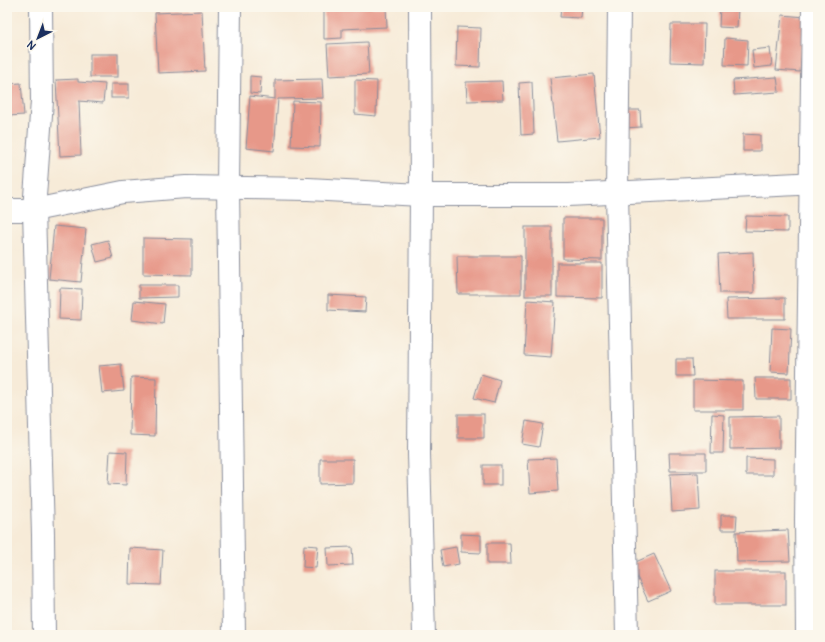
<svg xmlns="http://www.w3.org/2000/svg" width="825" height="642" font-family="Pangolin,sans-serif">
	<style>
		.building { fill: #e79889 }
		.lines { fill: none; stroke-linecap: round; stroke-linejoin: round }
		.minor-casing { stroke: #898d9b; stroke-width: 24 }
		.minor { stroke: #fff; stroke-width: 22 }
	</style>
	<rect width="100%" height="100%" fill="#fbf7ec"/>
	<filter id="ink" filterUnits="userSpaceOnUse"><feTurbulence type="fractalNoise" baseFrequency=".025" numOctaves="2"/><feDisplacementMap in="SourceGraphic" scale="8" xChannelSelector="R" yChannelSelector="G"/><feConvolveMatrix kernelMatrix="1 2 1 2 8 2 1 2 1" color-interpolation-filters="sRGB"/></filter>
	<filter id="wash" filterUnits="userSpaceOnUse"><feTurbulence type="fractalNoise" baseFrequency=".012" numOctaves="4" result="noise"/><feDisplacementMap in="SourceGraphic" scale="16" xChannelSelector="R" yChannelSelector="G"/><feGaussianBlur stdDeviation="0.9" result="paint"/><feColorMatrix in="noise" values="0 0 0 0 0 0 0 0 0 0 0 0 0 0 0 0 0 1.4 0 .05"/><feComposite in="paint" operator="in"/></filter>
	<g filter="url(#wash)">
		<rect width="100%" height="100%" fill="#f7ebd8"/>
		<g id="blocks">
			<g class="building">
				<polygon points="324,7 386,7 387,27 342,29 342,38 324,39"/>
				<polygon points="561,7 582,7 581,18 560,17"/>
				<polygon points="720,7 738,7 737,28 719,27"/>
				<polygon points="202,11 205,71 158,73 155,13"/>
				<polygon points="782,15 805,17 800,72 776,70"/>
				<polygon points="671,24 705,24 704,63 670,62"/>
				<polygon points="457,27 481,28 480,67 456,66"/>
				<polygon points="725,38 748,40 747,66 724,65"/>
				<polygon points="367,42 369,74 329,76 327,44"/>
				<polygon points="770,48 772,66 754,68 752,50"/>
				<rect x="90" y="54" width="28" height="23"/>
				<polygon points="594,74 600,137 557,141 550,78"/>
				<polygon points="250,76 261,77 260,94 250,93"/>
				<polygon points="777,77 779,92 734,95 733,80"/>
				<polygon points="78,79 78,82 105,84 103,103 79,101 81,155 60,156 56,80"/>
				<polygon points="322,79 323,98 278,99 274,151 246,148 250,96 275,99 275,80"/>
				<polygon points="355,80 377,81 376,116 355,114"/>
				<polygon points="502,81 503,100 467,101 466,82"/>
				<polygon points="532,82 534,134 521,135 519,83"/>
				<polygon points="21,83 24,115 7,116 7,84"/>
				<rect x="111" y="84" width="18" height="14"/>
				<polygon points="293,101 321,102 320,147 291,146"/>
				<polygon points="623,110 640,110 641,127 623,128"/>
				<polygon points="743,134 760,135 760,151 743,151"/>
				<polygon points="746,216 788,217 788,232 745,231"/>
				<polygon points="563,218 602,218 602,260 563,259"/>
				<polygon points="54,226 86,229 81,282 49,279"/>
				<rect x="525" y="227" width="27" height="69"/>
				<polygon points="143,238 192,239 192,275 143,274"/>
				<polygon points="108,240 113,258 97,262 92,244"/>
				<polygon points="753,252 754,293 720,293 718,254"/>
				<polygon points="457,256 521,256 521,294 458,294"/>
				<polygon points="557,263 602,263 602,298 557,297"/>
				<polygon points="139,285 178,285 178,297 139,298"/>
				<polygon points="60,288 82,289 81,320 59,319"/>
				<polygon points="328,295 366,297 365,312 328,310"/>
				<polygon points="785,298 785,319 727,319 726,299"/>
				<polygon points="527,300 555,302 551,357 524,355"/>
				<polygon points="134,301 165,304 163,324 132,320"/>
				<polygon points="772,328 791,329 789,373 770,372"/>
				<polygon points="676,359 692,359 693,376 676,376"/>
				<polygon points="121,364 124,391 102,393 99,366"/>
				<polygon points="481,374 500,380 494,403 474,398"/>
				<polygon points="131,377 156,378 155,436 130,435"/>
				<polygon points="755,378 791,378 791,399 756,399"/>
				<polygon points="693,380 743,381 743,410 693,410"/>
				<rect x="458" y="414" width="26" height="24"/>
				<polygon points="712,414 724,415 723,453 711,453"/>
				<polygon points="779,416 779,448 730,449 730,417"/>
				<polygon points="526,421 543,424 539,447 522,444"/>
				<polygon points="110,451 127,452 126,485 108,484"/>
				<polygon points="669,453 706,453 706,471 670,471"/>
				<polygon points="556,458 558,491 530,493 528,459"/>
				<polygon points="746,458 773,459 773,475 746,475"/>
				<polygon points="320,459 353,459 353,483 320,484"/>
				<rect x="483" y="465" width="18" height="20"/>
				<polygon points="698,473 700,510 672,512 670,474"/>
				<polygon points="721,515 737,515 736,530 721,530"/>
				<polygon points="788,530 790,561 737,562 736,532"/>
				<polygon points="461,534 481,535 481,553 461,552"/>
				<polygon points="487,543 510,543 511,564 487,564"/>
				<polygon points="304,545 318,546 316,568 303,567"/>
				<polygon points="352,547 353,565 328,566 327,548"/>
				<polygon points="456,547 459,564 443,567 440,550"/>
				<polygon points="130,548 163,550 161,585 129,584"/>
				<polygon points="654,554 671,591 648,601 631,564"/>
				<rect x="715" y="571" width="71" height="34"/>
			</g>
		</g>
	</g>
	<g filter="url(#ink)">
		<use href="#blocks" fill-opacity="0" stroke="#898d9b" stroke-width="1"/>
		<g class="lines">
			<defs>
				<g id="minor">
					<polyline points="41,7 42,101 34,210 43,535 44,635"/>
					<polyline points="230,7 228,187 234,635"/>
					<polyline points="420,7 421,195 419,454 424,635"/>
					<polyline points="619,7 617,193 627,635"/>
					<polyline points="7,210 34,210 123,192 186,187 308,189 421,195 568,195 818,183"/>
					<polyline points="807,635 806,520 813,7"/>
				</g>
			</defs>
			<use href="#minor" class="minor-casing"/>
			<use href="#minor" class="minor"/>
		</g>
	</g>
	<rect width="825" height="642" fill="none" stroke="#fbf7ec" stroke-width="24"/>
	<g transform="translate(38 38) rotate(222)" stroke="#fbf7ec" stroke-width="3" paint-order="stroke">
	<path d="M0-3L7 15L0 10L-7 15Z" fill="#1b2f5e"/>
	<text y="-6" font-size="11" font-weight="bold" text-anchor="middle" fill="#1b2f5e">N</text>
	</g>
</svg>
